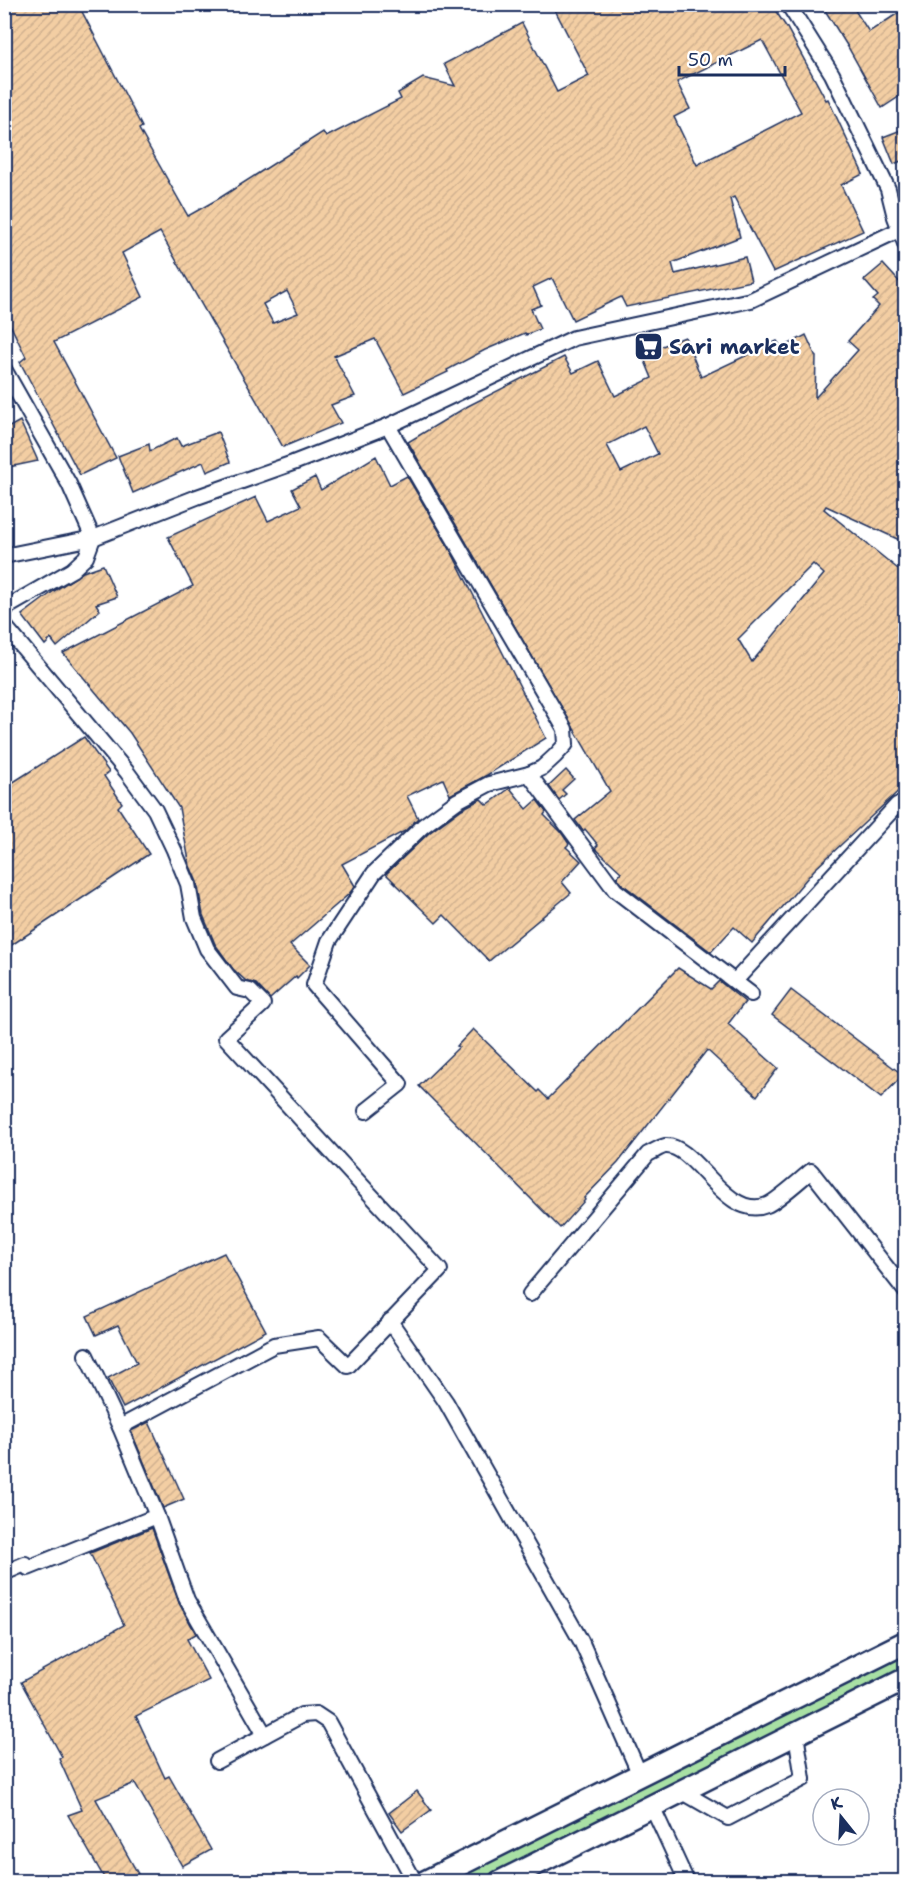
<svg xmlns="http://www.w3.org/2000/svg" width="910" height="1886" font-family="'Shantell Sans',sans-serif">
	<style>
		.green { fill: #a8e0a4; stroke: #628881; stroke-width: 1.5 }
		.building { fill: url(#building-hatch); stroke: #1b2f5e; stroke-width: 1.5; fill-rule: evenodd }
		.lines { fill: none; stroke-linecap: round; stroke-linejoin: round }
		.minor-casing { stroke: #1b2f5e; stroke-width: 18 }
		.highway-casing { stroke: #1b2f5e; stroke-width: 26 }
		.minor { stroke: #fff; stroke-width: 14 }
		.highway { stroke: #fff; stroke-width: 21 }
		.labels { text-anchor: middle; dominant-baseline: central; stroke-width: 4.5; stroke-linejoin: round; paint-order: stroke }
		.poi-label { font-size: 21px; font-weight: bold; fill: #1b2f5e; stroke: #fff; text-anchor: start }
	</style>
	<defs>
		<pattern id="building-hatch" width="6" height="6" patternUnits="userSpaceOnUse" patternTransform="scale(1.5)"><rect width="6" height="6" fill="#f3cea3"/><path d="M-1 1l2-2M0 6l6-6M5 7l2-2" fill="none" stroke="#d0b18f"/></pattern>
	</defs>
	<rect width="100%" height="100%" fill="#fff"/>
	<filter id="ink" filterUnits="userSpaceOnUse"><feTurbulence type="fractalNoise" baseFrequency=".0167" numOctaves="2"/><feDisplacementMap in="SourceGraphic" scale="12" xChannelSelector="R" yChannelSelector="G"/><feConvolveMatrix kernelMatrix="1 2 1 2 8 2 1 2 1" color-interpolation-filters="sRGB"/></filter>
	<g filter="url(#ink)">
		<polygon class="green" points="905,1654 905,1672 479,1881 446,1881 512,1851"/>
		<g class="building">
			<path d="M4,4h74l64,123 -3,2 49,87 30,-17 105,-67 3,5 75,-38 -3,-6 25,-15 32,8 -11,-22 78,-41 35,69 32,-16 -34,-66 12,-6h204l16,24 39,72 2,-1 35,75 -22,11 22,46 -90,41 -39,-75 -4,2 10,38 -68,26 3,11 70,-17 6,24 -125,26 -5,-10 -48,23 -21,-42 -19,9 8,18 -10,4 9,20 -14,6 -1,-2 -40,17 -38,20 1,2 -44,21 -29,-54 -41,17 21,40 -24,9 10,18 -58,24 -123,-215 -38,21 21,44 -89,45 62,116 -36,17 -60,-113 6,-5 -22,-45zM762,40l39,72 -104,53 -23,-48 16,-8 -13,-27zM287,291l11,22 -25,10 -10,-19z"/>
			<polygon points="821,4 851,4 869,32 906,8 906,92 882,108 848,47"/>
			<polygon points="906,128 906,159 894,164 883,137"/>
			<path d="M883,264l23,25v254l-80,-37 -2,3 74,60 8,-11v226l-92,86 -62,73 -18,-16 -23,25 -90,-69 -4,-6 4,-5 -26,-24 3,-3 -13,-16 -2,2 -8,-11 35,-29 -202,-349 60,-36 96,-49 9,16 25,-12 17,35 37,-18 -12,-29 13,-6 2,6 30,-12 16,40 76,-36 5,7 24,-13 10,22 -1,41 43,-48 -10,-9 31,-35 -6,-6 5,-4 -14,-16zM644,426l14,28 -37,18 -14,-27zM813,564l11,10 -72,88 -14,-23z"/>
			<polygon points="20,421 38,461 4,468 4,430"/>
			<polygon points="218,432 230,462 207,472 203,462 133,493 118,456 149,444 150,451 177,438 181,446"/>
			<polygon points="376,456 390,485 407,476 451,551 546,738 487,775 450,795 443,779 407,796 418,818 405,831 342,864 355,886 349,894 290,945 310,965 297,978 296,976 270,999 256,984 246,981 233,969 215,944 203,915 197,882 190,866 179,808 130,733 63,653 193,586 168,537 256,497 268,521 301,506 292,489 315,477 321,490"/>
			<polygon points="103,565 117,597 96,604 100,610 57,647 51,639 45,645 22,615 54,591 83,572"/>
			<polygon points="84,737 109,772 104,776 122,803 118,807 149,854 4,950 4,788"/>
			<polygon points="566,770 574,779 562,790 566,794 559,800 549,786"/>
			<polygon points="510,788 527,809 537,800 546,812 544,815 561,832 569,844 566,847 581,861 562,882 571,893 489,961 444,915 436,923 386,874 429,833 462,809 481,799 487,805"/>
			<polygon points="678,968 711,989 719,981 745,1002 728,1024 778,1068 757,1096 707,1050 618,1163 584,1198 585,1200 560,1228 419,1086 459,1047 457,1046 473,1029 538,1092 539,1090 548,1099"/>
			<polygon points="791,990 903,1075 881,1098 772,1015"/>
			<polygon points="224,1253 266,1331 123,1408 108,1378 137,1363 118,1325 96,1335 87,1316"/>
			<polygon points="149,1422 184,1499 163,1508 131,1431"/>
			<polygon points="152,1528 179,1603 196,1634 187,1639 209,1680 136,1716 165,1778 169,1776 211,1850 182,1866 135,1783 96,1799 142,1881 106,1881 68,1815 82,1810 59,1759 62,1757 21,1682 124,1625 90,1553"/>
			<polygon points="417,1791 431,1810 402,1831 389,1813"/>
		</g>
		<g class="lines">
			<defs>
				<g id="minor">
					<polyline points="788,4 832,74 888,189 895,217 906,246"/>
					<polyline points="4,369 69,484 93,538 86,557 72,570 4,609"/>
					<polyline points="4,556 93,538 197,497 293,463 388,426 574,338 751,300 899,230"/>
					<polyline points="4,625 127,772 155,810 174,850 188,884 194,918 207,949 237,988 250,991 263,1004 226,1038 440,1270 348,1366 319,1338 274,1345 120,1427"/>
					<polyline points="529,774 615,890 751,994"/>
					<polyline points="735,981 897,805"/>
					<polyline points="366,1111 400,1084 314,985 329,941 374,873 423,826 457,801 489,784 529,774 542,768 555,756 566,744 565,729 388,426"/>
					<path d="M530,1294l118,-140c5,-2 12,-7 17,-8 30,-3 61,76 102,59 10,-4 34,-26 44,-34l95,121"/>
					<polyline points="390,1321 446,1402 581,1641 640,1775"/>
					<polyline points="86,1355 120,1427 157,1516 187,1600 265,1735"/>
					<polyline points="4,1573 25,1564 28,1568 157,1516"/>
					<polyline points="217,1761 302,1715 316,1714 328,1722 415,1882"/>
					<polyline points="681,1791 728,1818 803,1779 796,1734"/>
					<polyline points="652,1806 687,1882"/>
				</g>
				<g id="highway">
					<polyline points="425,1882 906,1642"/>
					<polyline points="500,1882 906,1679"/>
				</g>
			</defs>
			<use href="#minor" class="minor-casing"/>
			<use href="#highway" class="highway-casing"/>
			<use href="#minor" class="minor"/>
			<use href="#highway" class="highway"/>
		</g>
	</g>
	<defs>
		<symbol id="supermarket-square" viewBox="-11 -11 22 22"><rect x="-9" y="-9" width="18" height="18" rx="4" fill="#1b2f5e" stroke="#fff"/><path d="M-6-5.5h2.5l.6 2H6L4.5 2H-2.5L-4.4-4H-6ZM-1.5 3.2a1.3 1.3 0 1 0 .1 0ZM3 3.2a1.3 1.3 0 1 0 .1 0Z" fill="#fff"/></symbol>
	</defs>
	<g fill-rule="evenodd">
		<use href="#supermarket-square" x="632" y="330" width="33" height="33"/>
	</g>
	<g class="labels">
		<g class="poi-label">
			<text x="669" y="347">Sari market</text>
		</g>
	</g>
	<rect width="910" height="1886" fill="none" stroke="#fff" stroke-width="24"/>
	<rect x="12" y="12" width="886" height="1862" fill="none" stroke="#1b2f5e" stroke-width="2" filter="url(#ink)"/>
	<g transform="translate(841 1817) rotate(342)"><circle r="28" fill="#ffffff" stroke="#a4acbf" stroke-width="1.5"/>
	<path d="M0-4.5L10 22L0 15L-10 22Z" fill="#1b2f5e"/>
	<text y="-9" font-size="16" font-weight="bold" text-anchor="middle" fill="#1b2f5e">K</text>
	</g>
	<path d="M679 66v9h106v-9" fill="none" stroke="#1b2f5e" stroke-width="3"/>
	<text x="688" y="66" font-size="18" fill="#1b2f5e" stroke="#ffffff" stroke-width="4.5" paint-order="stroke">50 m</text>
</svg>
